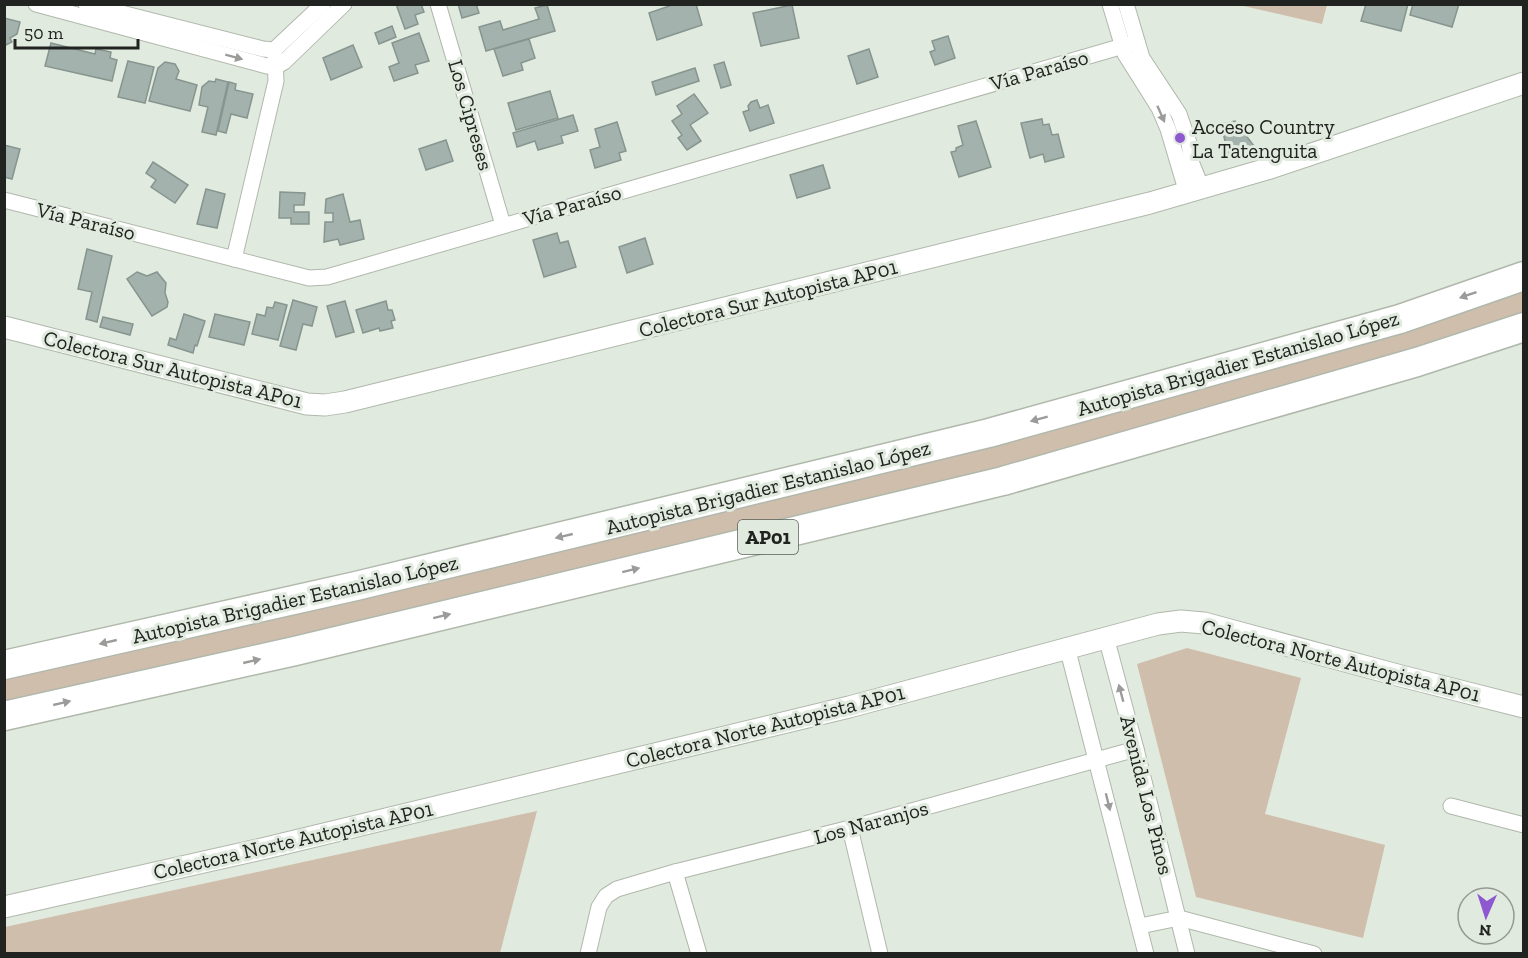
<svg xmlns="http://www.w3.org/2000/svg" width="1528" height="958" font-family="'Zilla Slab',serif">
	<style>
		.green { fill: #cfbeac }
		.building { fill: #a3b2ac; stroke: #86958f; stroke-width: 1.5 }
		.lines { fill: none; stroke-linecap: round; stroke-linejoin: round }
		.street-casing { stroke: #b0b8ac; stroke-width: 17 }
		.secondary-casing { stroke: #b0b8ac; stroke-width: 23 }
		.highway-casing { stroke: #b0b8ac; stroke-width: 31 }
		.street { stroke: #fff; stroke-width: 15 }
		.secondary { stroke: #fff; stroke-width: 21 }
		.highway { stroke: #fff; stroke-width: 28 }
		.oneway { fill: #9b9c9a }
		.poi-dot { fill: #8e58d0; stroke: #e1eade; stroke-width: 2 }
		.labels { text-anchor: middle; dominant-baseline: central; stroke-width: 6; stroke-linejoin: round; paint-order: stroke }
		.shield { fill: #e1eade; stroke: #5a5f58; stroke-width: 1.5 }
		.shield-label { font-size: 20px; font-weight: bold; fill: #20231f }
		.street-label { font-size: 21px; fill: #20231f; stroke: #e1eade }
		.poi-label { font-size: 21px; fill: #20231f; stroke: #e1eade; text-anchor: start }
	</style>
	<rect width="100%" height="100%" fill="#e1eade"/>
	<g class="green">
		<polygon points="1239,5 1327,5 1322,24"/>
		<polygon points="1523,276 1523,327 1207,423 5,716 4,665 778,485"/>
		<polygon points="1187,648 1301,678 1265,814 1385,845 1363,938 1196,897 1137,664"/>
		<polygon points="537,811 500,953 5,953 5,927"/>
	</g>
	<g class="building">
		<polygon points="396,4 421,4 424,12 415,15 418,24 405,29"/>
		<polygon points="458,4 476,4 479,13 462,18"/>
		<polygon points="696,4 702,25 657,40 649,13 675,4"/>
		<polygon points="1366,4 1408,4 1401,31 1361,21"/>
		<polygon points="1413,4 1459,4 1452,27 1410,15"/>
		<polygon points="547,5 555,31 486,51 479,27 500,21 503,30 539,19 535,8"/>
		<polygon points="792,5 799,38 761,46 753,13"/>
		<polygon points="4,18 20,22 17,34 10,38 12,42 4,46"/>
		<polygon points="392,26 396,37 379,44 375,33"/>
		<polygon points="419,33 429,61 415,65 418,73 394,81 389,67 399,63 392,43"/>
		<polygon points="948,36 955,58 935,65 930,52 935,50 932,41"/>
		<polygon points="529,39 535,58 521,63 523,70 503,76 494,49"/>
		<polygon points="51,43 95,54 96,49 111,52 110,58 117,60 112,81 45,66"/>
		<polygon points="353,45 362,67 331,80 323,58"/>
		<polygon points="869,49 878,77 857,84 848,56"/>
		<polygon points="128,61 154,67 145,103 118,97"/>
		<polygon points="165,62 175,64 179,71 176,79 197,85 190,111 149,101 158,68"/>
		<polygon points="724,62 731,85 721,88 714,65"/>
		<polygon points="695,68 699,81 656,95 652,82"/>
		<polygon points="216,79 228,82 216,135 202,132 208,107 199,105 202,87 209,81 215,82"/>
		<polygon points="229,82 236,84 235,90 253,94 247,118 231,114 226,133 218,131"/>
		<polygon points="550,91 558,118 516,130 508,103"/>
		<polygon points="694,94 708,113 690,125 701,141 687,150 678,138 682,135 672,121 682,114 677,106"/>
		<polygon points="757,100 760,108 768,105 774,123 750,131 743,112 749,110 748,106 751,102"/>
		<polygon points="573,115 578,131 561,136 563,143 538,150 535,141 517,147 513,133"/>
		<polygon points="1042,119 1043,125 1049,124 1052,135 1058,134 1064,157 1045,162 1043,154 1030,158 1021,123"/>
		<polygon points="976,121 991,167 959,177 951,152 956,151 956,148 963,145 958,126"/>
		<polygon points="1235,121 1254,146 1228,154 1221,124"/>
		<polygon points="617,122 626,151 619,153 621,160 595,168 590,150 600,147 595,129"/>
		<polygon points="446,140 453,161 426,170 419,149"/>
		<polygon points="4,145 20,149 12,179 4,177"/>
		<polygon points="153,162 188,185 175,203 151,187 156,180 146,173"/>
		<polygon points="823,165 830,188 797,198 790,175"/>
		<polygon points="206,189 225,194 217,228 197,224"/>
		<polygon points="280,192 305,193 304,205 294,205 294,212 309,212 309,224 291,224 291,218 279,218"/>
		<polygon points="343,194 350,222 360,220 364,239 340,245 338,239 324,242 325,222 333,222 333,213 325,213 326,199"/>
		<polygon points="557,233 560,243 568,241 576,267 544,277 533,240"/>
		<polygon points="645,238 653,264 627,273 619,247"/>
		<polygon points="87,249 112,256 97,322 86,319 92,292 78,289"/>
		<polygon points="137,272 147,276 157,272 166,283 165,293 168,302 167,307 152,316 127,279"/>
		<polygon points="293,300 317,307 312,326 303,324 296,350 280,346"/>
		<polygon points="345,301 354,332 336,337 327,306"/>
		<polygon points="386,301 388,310 392,310 395,320 391,321 393,328 380,331 379,328 363,333 356,310"/>
		<polygon points="275,302 287,305 278,340 252,334 257,314 265,316 267,307 273,308"/>
		<polygon points="184,314 205,321 197,346 195,345 193,353 168,345 170,338 176,340"/>
		<polygon points="215,314 250,322 244,345 209,337"/>
		<polygon points="103,317 133,324 130,335 100,327"/>
	</g>
	<g class="lines">
		<defs>
			<g id="street">
				<polyline points="36,4 267,66 277,66 284,62 344,4"/>
				<polyline points="86,4 263,49 274,50 323,4"/>
				<polyline points="438,4 503,225"/>
				<polyline points="1110,4 1125,54 1159,108 1168,129 1187,193"/>
				<polyline points="1126,4 1142,58 1179,114 1189,143 1192,164 1202,189"/>
				<polyline points="4,200 309,278 327,277 1137,42"/>
				<polyline points="234,259 276,81 275,57"/>
				<polyline points="1106,637 1136,749 1187,954"/>
				<polyline points="1067,647 1146,954"/>
				<polyline points="1451,806 1524,825"/>
				<polyline points="850,828 880,954"/>
				<polyline points="675,872 699,954"/>
				<polyline points="1140,926 1179,918 1314,954"/>
				<polyline points="588,954 599,907 606,896 617,889 675,872 850,828 1136,749"/>
			</g>
			<g id="secondary">
				<polyline points="4,327 307,404 325,405 345,402 1150,203 1267,169 1524,83"/>
				<polyline points="4,907 266,848 849,707 1158,624 1181,621 1204,623 1401,676 1524,707"/>
			</g>
			<g id="highway">
				<polyline points="4,665 356,586 989,433 1400,319 1524,276"/>
				<polyline points="4,716 295,651 1003,481 1417,362 1524,327"/>
			</g>
		</defs>
		<use href="#street" class="street-casing"/>
		<use href="#secondary" class="secondary-casing"/>
		<use href="#highway" class="highway-casing"/>
		<use href="#street" class="street"/>
		<use href="#secondary" class="secondary"/>
		<use href="#highway" class="highway"/>
	</g>
	<defs><path id="oneway-solid" d="M-6-.8H1V-3.2L6.5 0L1 3.2V.8H-6Z" transform="scale(1.5)"/></defs>
	<g class="oneway">
		<use href="#oneway-solid" transform="translate(234 57) rotate(15)"/>
		<use href="#oneway-solid" transform="translate(1161 114) rotate(66)"/>
		<use href="#oneway-solid" transform="translate(1468 295) rotate(161)"/>
		<use href="#oneway-solid" transform="translate(1039 419) rotate(165)"/>
		<use href="#oneway-solid" transform="translate(564 536) rotate(167)"/>
		<use href="#oneway-solid" transform="translate(631 570) rotate(-14)"/>
		<use href="#oneway-solid" transform="translate(442 616) rotate(-14)"/>
		<use href="#oneway-solid" transform="translate(108 642) rotate(167)"/>
		<use href="#oneway-solid" transform="translate(252 661) rotate(-13)"/>
		<use href="#oneway-solid" transform="translate(1121 693) rotate(-105)"/>
		<use href="#oneway-solid" transform="translate(62 703) rotate(-13)"/>
		<use href="#oneway-solid" transform="translate(1108 802) rotate(76)"/>
	</g>
	<circle class="poi-dot" cx="1180" cy="138" r="6"/>
	<g class="labels">
		<rect class="shield" x="738" y="520" width="60" height="34" rx="4.5"/>
		<g class="shield-label">
			<text x="768" y="537">AP01</text>
		</g>
		<g class="street-label">
			<text transform="translate(1039 70) rotate(-16)">Vía Paraíso</text>
			<text transform="translate(471 115) rotate(74)">Los Cipreses</text>
			<text transform="translate(572 205) rotate(-16)">Vía Paraíso</text>
			<text transform="translate(86 221) rotate(14)">Vía Paraíso</text>
			<text transform="translate(768 298) rotate(-14)">Colectora Sur Autopista AP01</text>
			<text transform="translate(1238 363) rotate(-16)">Autopista Brigadier Estanislao López</text>
			<text transform="translate(173 369) rotate(14)">Colectora Sur Autopista AP01</text>
			<text transform="translate(768 487) rotate(-14)">Autopista Brigadier Estanislao López</text>
			<text transform="translate(295 599) rotate(-13)">Autopista Brigadier Estanislao López</text>
			<text transform="translate(1341 660) rotate(14)">Colectora Norte Autopista AP01</text>
			<text transform="translate(765 726) rotate(-14)">Colectora Norte Autopista AP01</text>
			<text transform="translate(1147 795) rotate(76)">Avenida Los Pinos</text>
			<text transform="translate(871 822) rotate(-15)">Los Naranjos</text>
			<text transform="translate(293 840) rotate(-13)">Colectora Norte Autopista AP01</text>
		</g>
		<g class="poi-label">
			<text x="1192" y="126">Acceso Country<tspan x="1192" dy="24">La Tatenguita</tspan></text>
		</g>
	</g>
	<rect width="1528" height="958" fill="none" stroke="#20231f" stroke-width="12"/>
	<g transform="translate(1486 916) rotate(183)"><circle r="28" fill="#e1eade" stroke="#949a92" stroke-width="1.5"/>
	<path d="M0-4.5L10 22L0 15L-10 22Z" fill="#8e58d0"/>
	<text y="-9" font-size="16" font-weight="bold" text-anchor="middle" fill="#20231f">N</text>
	</g>
	<path d="M15 39v9h123v-9" fill="none" stroke="#20231f" stroke-width="3"/>
	<text x="24" y="39" font-size="18" fill="#20231f" stroke="#e1eade" stroke-width="4.5" paint-order="stroke">50 m</text>
</svg>
